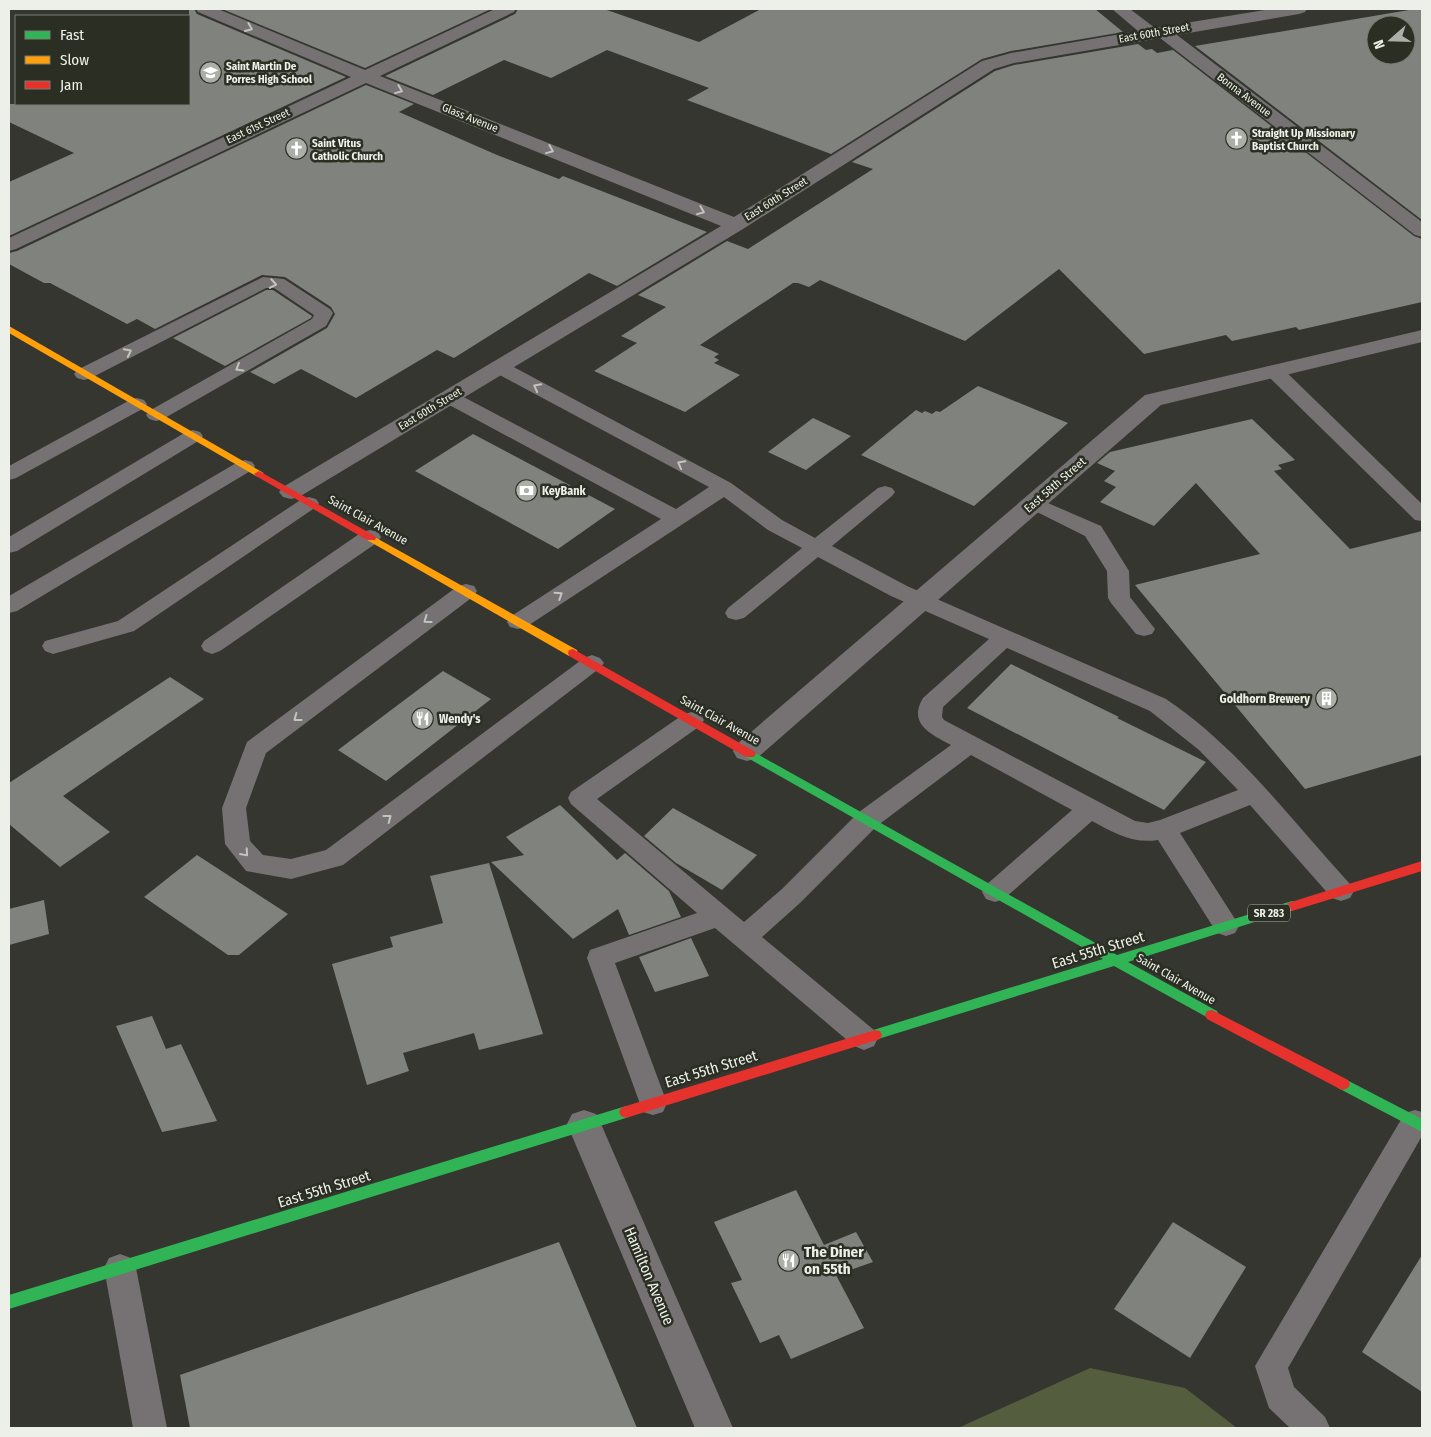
<svg xmlns="http://www.w3.org/2000/svg" width="1431" height="1437" font-family="'Fira Sans Condensed',sans-serif">
	<style>
		.green { fill: #545e3f }
		.building { fill: #80827d; fill-rule: evenodd }
		.lines { fill: none; stroke-linecap: round; stroke-linejoin: round }
		.lane { fill: #767274; fill-rule: evenodd }
		.street { fill: #767274; fill-rule: evenodd }
		.fast { fill: #30b455; fill-rule: evenodd }
		.slow { fill: #ff9f0a; fill-rule: evenodd }
		.jam { fill: #e5322d; fill-rule: evenodd }
		.oneway { stroke: #c3c4bf }
		.labels { text-anchor: middle; dominant-baseline: central; stroke-width: 5; stroke-linejoin: round; paint-order: stroke }
		.far-street-label { font-size: 11px; fill: #edf0e8; stroke: #2b2f23 }
		.far-poi-label { font-size: 11px; font-weight: bold; fill: #edf0e8; stroke: #2b2f23; text-anchor: start }
		.shield { fill: #2b2f23; stroke: #b3b6ad; stroke-width: 1 }
		.shield-label { font-size: 11px; font-weight: bold; fill: #edf0e8 }
		.street-label { font-size: 12px; fill: #edf0e8; stroke: #2b2f23 }
		.poi-label { font-size: 12px; font-weight: bold; fill: #edf0e8; stroke: #2b2f23; text-anchor: start }
		.near-street-label { font-size: 15px; fill: #edf0e8; stroke: #2b2f23 }
		.near-poi-label { font-size: 15px; font-weight: bold; fill: #edf0e8; stroke: #2b2f23; text-anchor: start }
	</style>
	<rect width="100%" height="100%" fill="#34362f"/>
	<polygon class="green" points="1090,1368 1185,1388 1237,1428 958,1428"/>
	<g class="building">
		<polygon points="189,9 194,9 197,14 346,77 9,236 9,182 74,153 9,122 9,104 189,104"/>
		<polygon points="222,9 491,9 365,68"/>
		<polygon points="518,9 604,9 699,42 761,9 1095,9 1123,32 1011,51 982,59 831,154 687,100 709,88 607,50 551,78 504,60 433,95 385,76 515,14"/>
		<path d="M1415,9h7v211l-227,-174zM1376,25h30v30h-30z"/>
		<polygon points="1138,44 1146,50 1152,49 1157,53 1173,50 1414,236 1422,239 1422,302 1299,330 1296,327 1232,341 1226,335 1144,354 1059,269 965,341 820,280 809,287 798,283 793,283 700,345 719,354 714,357 719,360 714,363 740,375 685,412 594,371 637,343 621,336 666,307 638,295 727,241 748,249 873,169 852,162 995,71 1014,65"/>
		<polygon points="366,85 414,104 399,112 497,155 559,179 563,176 707,232 617,286 589,273 454,358 437,350 356,398 301,369 274,384 250,372 327,328 335,314 331,307 285,277 262,275 155,329 137,319 127,324 50,283 44,283 9,264 9,253 17,251"/>
		<polygon points="266,290 273,290 312,316 311,318 225,366 173,338"/>
		<polygon points="978,386 1068,423 974,506 861,455 916,410 922,413 925,411 932,414 936,411 940,412"/>
		<polygon points="813,418 851,436 806,470 768,452"/>
		<polygon points="1252,419 1295,460 1278,465 1282,469 1274,471 1350,549 1422,531 1422,755 1305,789 1135,585 1260,554 1196,483 1154,526 1100,502 1116,487 1104,481 1115,471 1097,463 1110,452"/>
		<polygon points="473,434 615,509 558,549 415,471"/>
		<polygon points="1011,664 1119,717 1117,718 1206,762 1164,810 967,708"/>
		<polygon points="443,671 491,699 386,781 338,750"/>
		<polygon points="170,677 204,699 63,796 110,832 60,867 9,824 9,783"/>
		<polygon points="560,805 617,860 625,853 669,891 681,917 629,935 618,909 573,939 491,862 524,855 506,837"/>
		<polygon points="673,808 757,855 722,890 676,863 644,836"/>
		<polygon points="197,855 288,914 239,955 228,955 144,897"/>
		<polygon points="489,863 543,1034 479,1050 474,1033 403,1053 409,1071 367,1085 332,964 393,947 390,937 443,923 430,876"/>
		<polygon points="44,900 49,934 9,945 9,909"/>
		<polygon points="691,938 709,976 655,992 639,957"/>
		<polygon points="152,1016 166,1049 181,1044 217,1121 162,1132 116,1026"/>
		<polygon points="796,1190 824,1245 856,1232 873,1262 836,1275 864,1328 791,1359 779,1335 760,1343 731,1283 742,1280 714,1222"/>
		<polygon points="1173,1222 1246,1267 1190,1358 1114,1309"/>
		<polygon points="559,1242 637,1428 190,1428 180,1375"/>
		<polygon points="1422,1255 1422,1392 1362,1352"/>
	</g>
	<g class="lines">
		<g class="lane">
			<polygon points="263,277 284,279 330,309 333,313 326,326 163,419 156,421 149,419 146,415 149,411 312,319 314,315 274,288 266,288 91,378 84,380 77,378 74,374 77,370"/>
			<path d="M499,361l7,2 225,120 51,37 33,18 63,-50 7,-2 7,2 3,4 -3,4 -60,50 75,40 259,113c73,49 125,121 184,185l4,7 -4,7 -9,3 -9,-3 -82,-93 -70,28 55,86 4,7 -4,7 -9,3 -9,-3 -59,-93c-25,4 -44,-7 -66,-19l-88,78 -9,3 -9,-3 -4,-7 4,-7 86,-75 -101,-55 -94,71 -77,77 -38,34 112,93 4,8 -4,8 -10,4 -10,-4 -139,-118 -100,35 52,140 -4,9 -10,3 -10,-3 -56,-154 3,-8 107,-37 -126,-109 -3,-6 3,-6 113,-78 8,-2 8,2 4,6 -4,6 -103,73 147,123 38,-33 77,-77 92,-67c-19,-10 -44,-21 -28,-47l66,-59 -98,-43 -73,-39 -74,61 -8,2 -8,-2 -3,-5 3,-5 74,-60 -34,-18 -44,-33 -198,130 -8,2 -8,-2 -3,-5 3,-5 151,-98 -219,-118 -3,-4 3,-4 7,-2 7,2 220,116 33,-22 -217,-116 -3,-4 3,-4zM1007,648l143,63 49,39 39,40 -78,30 -12,3 -13,-2 -191,-101 -2,-3 1,-10z"/>
			<polygon points="1274,365 1281,367 1422,504 1422,521 1415,520 1267,375 1264,371 1267,367"/>
			<polygon points="137,398 144,400 147,404 144,408 16,478 9,480 9,466 130,400"/>
			<polygon points="193,430 200,432 203,436 200,440 17,551 9,553 9,537 186,432"/>
			<polygon points="245,460 252,462 255,466 252,470 17,611 9,613 9,596 238,462"/>
			<polygon points="309,497 316,499 319,503 316,507 134,631 53,654 45,651 42,646 45,641 118,621 302,499"/>
			<polygon points="1034,497 1101,526 1129,571 1130,597 1155,629 1152,634 1144,636 1136,634 1111,603 1108,598 1107,571 1085,536 1027,507 1024,503 1027,499"/>
			<polygon points="370,530 378,532 381,537 378,542 220,651 212,654 204,651 201,646 204,641 362,532"/>
			<polygon points="466,584 474,586 477,591 474,596 266,753 246,808 250,841 263,855 291,859 326,850 584,658 592,655 600,658 604,663 600,668 343,865 291,879 246,871 225,844 222,808 247,742 458,586"/>
			<polygon points="1415,1110 1422,1112 1422,1136 1288,1368 1294,1387 1325,1417 1330,1428 1290,1428 1269,1408 1255,1366 1405,1113"/>
			<polygon points="120,1254 131,1258 136,1268 167,1428 133,1428 104,1268 109,1258"/>
		</g>
		<g class="street">
			<polygon points="196,9 218,9 365,70 495,9 516,9 514,12 380,76 734,217 982,61 1011,53 1138,31 1112,9 1130,9 1155,28 1271,9 1307,9 1305,12 1299,14 1177,35 1422,222 1422,237 1415,235 1160,38 1014,63 994,69 743,229 299,497 291,499 283,497 279,492 283,487 721,226 366,83 16,249 9,251 9,238 351,77 198,12"/>
			<polygon points="1422,330 1422,342 1161,405 757,758 747,761 737,758 733,751 737,744 1145,395"/>
			<polygon points="584,1110 596,1114 601,1124 733,1428 695,1428 567,1124 572,1114"/>
		</g>
		<g class="fast">
			<polygon points="750,750 1117,955 1292,901 1296,903 1298,906 1296,909 1128,962 1217,1011 1219,1015 1217,1019 1212,1020 1114,966 875,1040 870,1039 868,1035 870,1031 1103,959 746,757 744,754"/>
			<polygon points="1343,1078 1422,1119 1422,1132 1338,1088 1336,1084 1338,1080"/>
			<polygon points="626,1106 631,1108 633,1112 631,1116 626,1118 9,1309 9,1295"/>
		</g>
		<g class="slow">
			<polygon points="9,326 262,472 264,474 259,477 256,476 9,333"/>
			<polygon points="371,535 577,650 578,653 577,656 569,656 367,540 366,538"/>
		</g>
		<g class="jam">
			<polygon points="259,471 375,536 376,538 375,540 367,540 256,476 254,474"/>
			<polygon points="573,649 754,751 756,754 754,757 746,757 569,656 568,653 569,650"/>
			<polygon points="1422,861 1422,871 1292,911 1288,909 1286,906 1288,903"/>
			<polygon points="1212,1010 1348,1080 1350,1084 1348,1088 1343,1090 1338,1088 1207,1019 1205,1015 1207,1011"/>
			<polygon points="875,1030 880,1031 882,1035 880,1039 626,1118 621,1116 619,1112 621,1108 626,1106"/>
		</g>
	</g>
	<defs><path id="oneway-chevron" d="M-2-3.5L2.5 0L-2 3.5" fill="none" stroke-width="1.6" stroke-linecap="round" stroke-linejoin="round" transform="scale(1.25)"/></defs>
	<g class="oneway">
		<use href="#oneway-chevron" transform="translate(249 28) rotate(23)"/>
		<use href="#oneway-chevron" transform="translate(399 90) rotate(22)"/>
		<use href="#oneway-chevron" transform="translate(550 150) rotate(22)"/>
		<use href="#oneway-chevron" transform="translate(701 211) rotate(22)"/>
		<use href="#oneway-chevron" transform="translate(273 284) rotate(10)"/>
		<use href="#oneway-chevron" transform="translate(128 352) rotate(-27)"/>
		<use href="#oneway-chevron" transform="translate(239 368) rotate(150)"/>
		<use href="#oneway-chevron" transform="translate(537 387) rotate(-152)"/>
		<use href="#oneway-chevron" transform="translate(681 464) rotate(-152)"/>
		<use href="#oneway-chevron" transform="translate(559 595) rotate(-33)"/>
		<use href="#oneway-chevron" transform="translate(427 620) rotate(144)"/>
		<use href="#oneway-chevron" transform="translate(297 718) rotate(143)"/>
		<use href="#oneway-chevron" transform="translate(388 818) rotate(-37)"/>
		<use href="#oneway-chevron" transform="translate(245 853) rotate(49)"/>
	</g>
	<defs>
		<symbol id="school-disc" viewBox="-11 -11 22 22"><circle r="9.5" fill="#acafa7" stroke="#2b2f23"/><path d="M0-5L7-2L0 1L-7-2ZM-4 1L0 2.5L4 1V4Q0 6-4 4Z" fill="#fff"/></symbol>
		<symbol id="church-disc" viewBox="-11 -11 22 22"><circle r="9.5" fill="#acafa7" stroke="#2b2f23"/><path d="M-1.2-6h2.4v3.5h3.3v2.4h-3.3V6h-2.4V-.1h-3.3v-2.4h3.3Z" fill="#fff"/></symbol>
		<symbol id="bank-disc" viewBox="-11 -11 22 22"><circle r="9.5" fill="#acafa7" stroke="#2b2f23"/><path d="M-6-4H6V4H-6ZM0-2.3a2.3 2.3 0 1 0 0 4.6a2.3 2.3 0 1 0 0-4.6Z" fill="#fff"/></symbol>
		<symbol id="building-disc" viewBox="-11 -11 22 22"><circle r="9.5" fill="#acafa7" stroke="#2b2f23"/><path d="M-4-6H4V6H1V3H-1V6H-4ZM-2.5-4.3h1.7v1.8h-1.7ZM.8-4.3h1.7v1.8H.8ZM-2.5-1h1.7V.8h-1.7ZM.8-1h1.7V.8H.8Z" fill="#fff"/></symbol>
		<symbol id="restaurant-disc" viewBox="-11 -11 22 22"><circle r="9.5" fill="#acafa7" stroke="#2b2f23"/><path d="M-5-6h1v4h1v-4h1v4h1v-4h1v5L-1.5 .5V6h-2V.5L-5-1ZM5-6V6H3V1.5H1.5Q1.5-4 5-6Z" fill="#fff"/></symbol>
	</defs>
	<g fill-rule="evenodd">
		<use href="#school-disc" x="198" y="60" width="25" height="25"/>
		<use href="#church-disc" x="1224" y="126" width="25" height="25"/>
		<use href="#church-disc" x="284" y="136" width="25" height="25"/>
		<use href="#bank-disc" x="514" y="478" width="25" height="25"/>
		<use href="#building-disc" x="1314" y="686" width="25" height="25"/>
		<use href="#restaurant-disc" x="410" y="706" width="25" height="25"/>
		<use href="#restaurant-disc" x="776" y="1248" width="25" height="25"/>
	</g>
	<g class="labels">
		<g class="far-street-label">
			<text transform="translate(1154 33) rotate(-10)">East 60th Street</text>
			<text transform="translate(1244 95) rotate(37)">Bonna Avenue</text>
			<text transform="translate(470 118) rotate(22)">Glass Avenue</text>
			<text transform="translate(258 126) rotate(-25)">East 61st Street</text>
			<text transform="translate(776 199) rotate(-32)">East 60th Street</text>
			<text transform="translate(430 409) rotate(-31)">East 60th Street</text>
		</g>
		<g class="far-poi-label">
			<text x="226" y="66">Saint Martin De<tspan x="226" dy="13">Porres High School</tspan></text>
			<text x="1252" y="133">Straight Up Missionary<tspan x="1252" dy="13">Baptist Church</tspan></text>
			<text x="312" y="143">Saint Vitus<tspan x="312" dy="13">Catholic Church</tspan></text>
		</g>
		<rect class="shield" x="1248" y="904.5" width="42" height="17" rx="4"/>
		<g class="shield-label">
			<text x="1269" y="913">SR 283</text>
		</g>
		<g class="street-label">
			<text transform="translate(1055 485) rotate(-41)">East 58th Street</text>
			<text transform="translate(368 520) rotate(29)">Saint Clair Avenue</text>
			<text transform="translate(720 720) rotate(29)">Saint Clair Avenue</text>
			<text transform="translate(1176 979) rotate(30)">Saint Clair Avenue</text>
		</g>
		<g class="poi-label">
			<text x="542" y="491">KeyBank</text>
			<text x="1310" y="699" text-anchor="end">Goldhorn Brewery</text>
			<text x="439" y="719">Wendy's</text>
		</g>
		<g class="near-street-label">
			<text transform="translate(1098 950) rotate(-17)">East 55th Street</text>
			<text transform="translate(711 1069) rotate(-17)">East 55th Street</text>
			<text transform="translate(324 1189) rotate(-17)">East 55th Street</text>
			<text transform="translate(649 1276) rotate(67)">Hamilton Avenue</text>
		</g>
		<g class="near-poi-label">
			<text x="804" y="1252">The Diner<tspan x="804" dy="17">on 55th</tspan></text>
		</g>
	</g>
	<rect width="1431" height="1437" fill="none" stroke="#edf0e8" stroke-width="20"/>
	<rect x="15" y="15" width="175" height="90" fill="#2b2f23" stroke="#797c72"/>
	<rect x="25" y="31" width="25" height="8" fill="#30b455" stroke="#797c72"/>
	<text x="60" y="40" font-size="15" fill="#edf0e8">Fast</text>
	<rect x="25" y="56" width="25" height="8" fill="#ff9f0a" stroke="#797c72"/>
	<text x="60" y="65" font-size="15" fill="#edf0e8">Slow</text>
	<rect x="25" y="81" width="25" height="8" fill="#e5322d" stroke="#797c72"/>
	<text x="60" y="90" font-size="15" fill="#edf0e8">Jam</text>
	<g transform="translate(1391 40) rotate(250)"><circle r="24" fill="#2b2f23" stroke="#797c72"/>
	<path d="M0-4L9 19L0 12L-9 19Z" fill="#acafa7"/>
	<text y="-8" font-size="14" font-weight="bold" text-anchor="middle" fill="#edf0e8">N</text>
	</g>
</svg>
